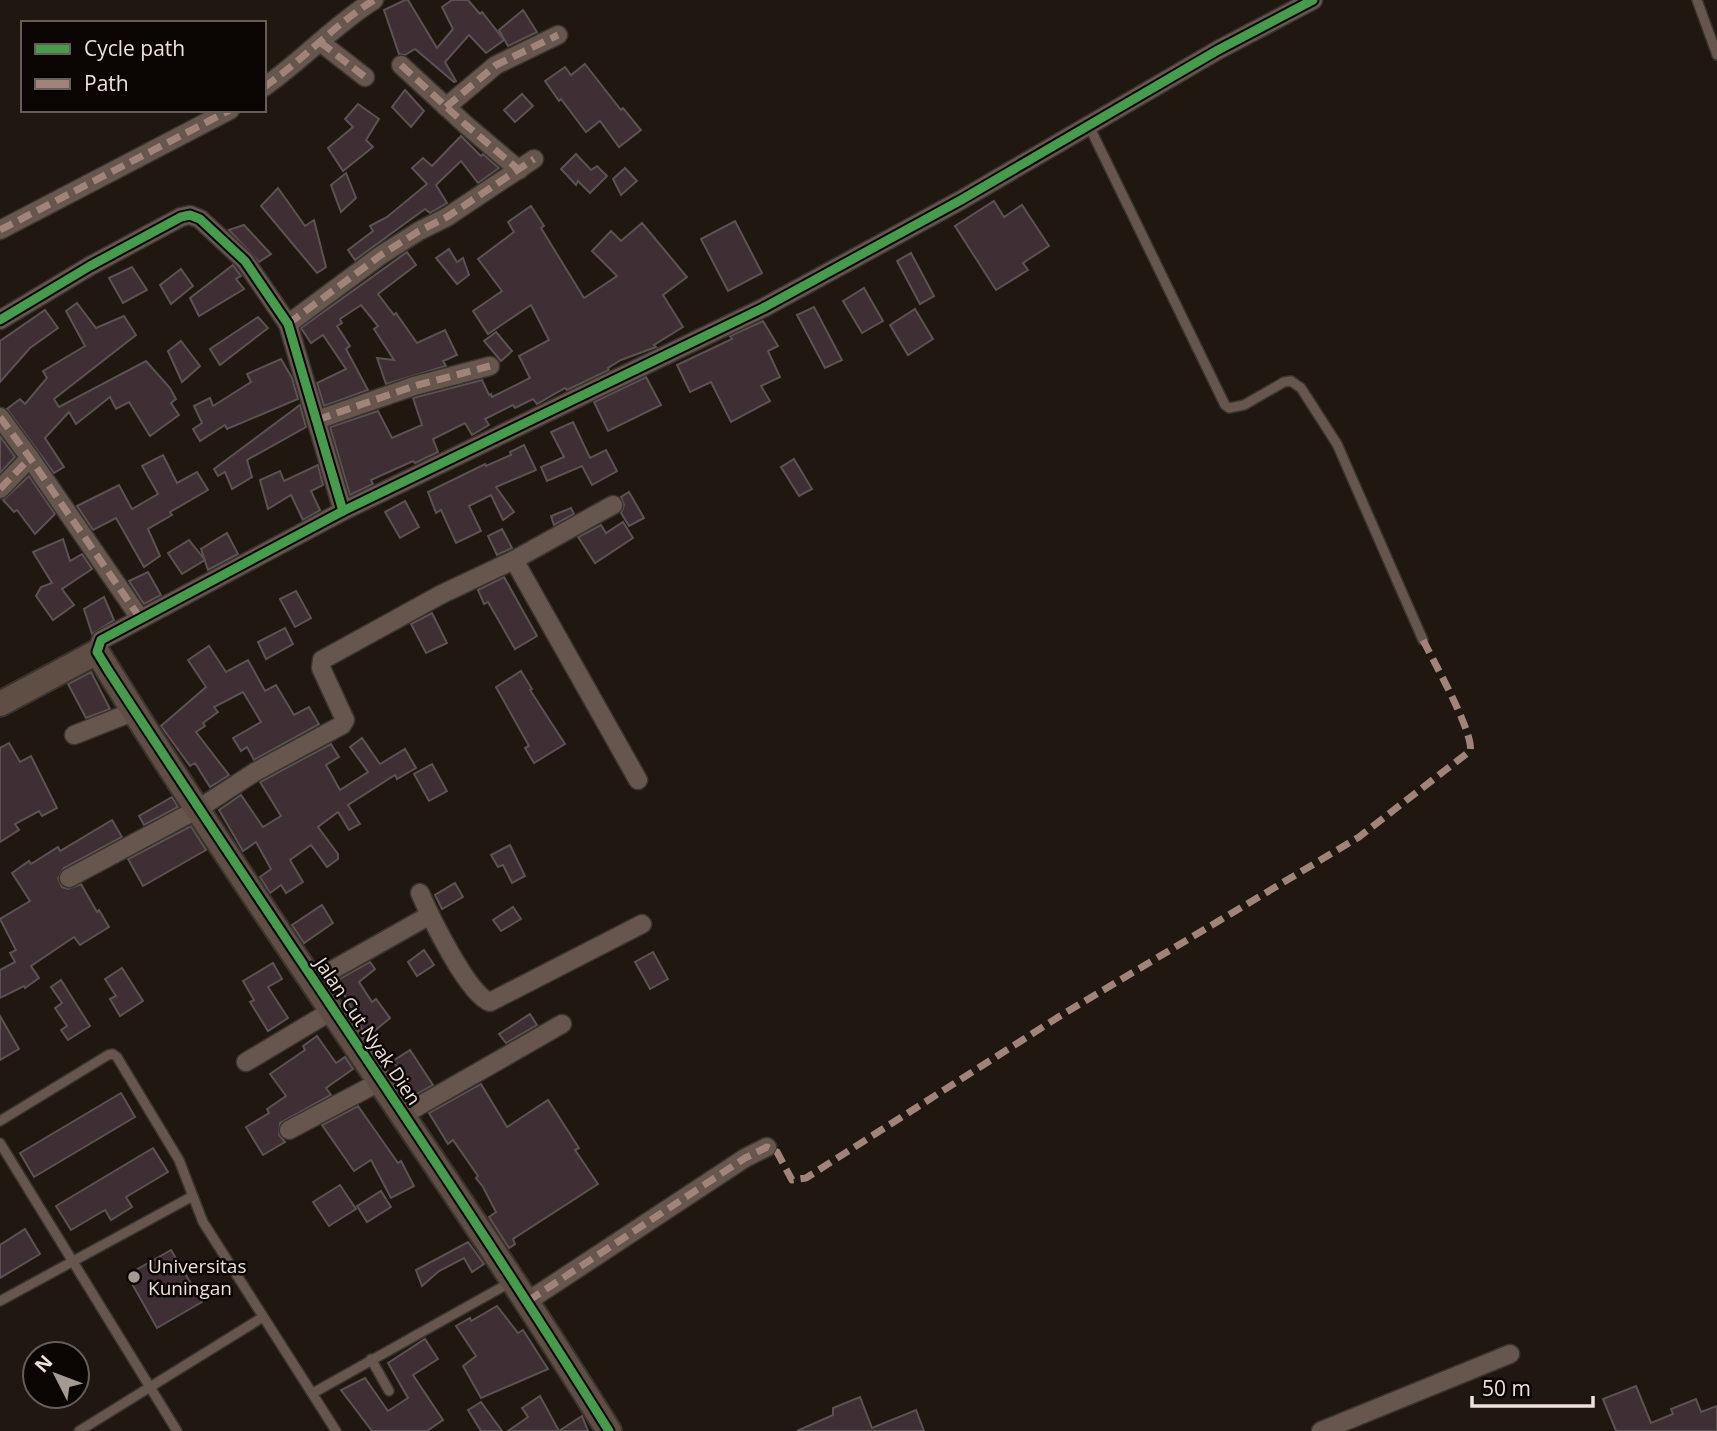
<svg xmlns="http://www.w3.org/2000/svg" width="1717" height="1431" font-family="'Open Sans',sans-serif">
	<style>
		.building { fill: #3f2f35; stroke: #5b5252; stroke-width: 2 }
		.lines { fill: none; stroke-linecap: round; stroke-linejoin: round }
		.lane-casing { stroke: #3b332e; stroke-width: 12 }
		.street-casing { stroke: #3b332e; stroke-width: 21 }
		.secondary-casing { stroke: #3b332e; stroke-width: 28 }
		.lane { stroke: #66564d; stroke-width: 9 }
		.street { stroke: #66564d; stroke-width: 18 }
		.secondary { stroke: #5f4e44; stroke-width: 24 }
		.quiet { stroke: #a18479; stroke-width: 7; stroke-dasharray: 14 7; stroke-linecap: butt }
		.cycleway-casing { stroke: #0a0502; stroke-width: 13 }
		.cycleway { stroke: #469c4c; stroke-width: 9 }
		.poi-dot { fill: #a59a93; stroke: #0a0502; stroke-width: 2.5 }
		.labels { text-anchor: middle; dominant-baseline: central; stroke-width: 5; stroke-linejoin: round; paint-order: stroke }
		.street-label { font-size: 19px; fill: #ede1d9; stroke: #0a0502 }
		.poi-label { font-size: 19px; fill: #ede1d9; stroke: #0a0502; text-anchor: start }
	</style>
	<rect width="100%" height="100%" fill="#201710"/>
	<g class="building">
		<polygon points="405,0 408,0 437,48 453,29 442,7 452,0 468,0 480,14 482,12 504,40 486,53 469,35 445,62 456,81 454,82 415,49 405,55 399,54 384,10"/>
		<polygon points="523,10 537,32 508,46 499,30"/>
		<polygon points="585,64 621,110 623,108 641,130 619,147 600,121 586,132 561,99 559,101 545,81 565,67 571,75"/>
		<polygon points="405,90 424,111 411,127 392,107"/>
		<polygon points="522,94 533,106 515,122 504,110"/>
		<polygon points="358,104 379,119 366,140 373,147 343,171 328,148 353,127 345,119"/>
		<polygon points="461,136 481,156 483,154 499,168 478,183 461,161 436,185 447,203 430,213 425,209 355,260 348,250 373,231 370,226 387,217 427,184 412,168 423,158 432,166"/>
		<polygon points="576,154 591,170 597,166 607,176 590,193 578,181 576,185 561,169"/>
		<polygon points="625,168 637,181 621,195 613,179"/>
		<polygon points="346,173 356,198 341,212 331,185"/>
		<polygon points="278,188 305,226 314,220 326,267 317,273 261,206"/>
		<polygon points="994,201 1004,217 1022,205 1049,246 1023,263 1028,270 996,290 955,226"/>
		<polygon points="531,206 544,226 541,228 584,298 617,276 592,251 611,231 621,241 642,223 687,277 663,295 683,327 654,345 656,347 621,360 608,368 609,370 567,390 565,388 537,404 533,399 515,408 513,405 485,419 489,425 472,435 465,423 433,439 438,452 415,463 413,461 371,480 373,484 350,495 330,427 378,411 392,438 422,425 413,398 482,380 489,395 491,394 492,397 530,378 519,356 549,340 531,305 488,334 473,311 502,291 478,259 514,232 508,222"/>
		<polygon points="735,221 762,273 728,291 701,239"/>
		<polygon points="244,225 271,254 259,262 229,230"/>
		<polygon points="449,249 457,262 463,258 469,275 457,284 436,258"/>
		<polygon points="407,252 416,265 378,294 394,315 396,313 417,343 445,330 457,355 443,361 446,366 386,384 377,358 394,360 374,329 378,326 361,305 340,319 342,323 337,326 350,346 346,349 368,390 324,406 317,383 346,369 323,335 311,343 301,328"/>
		<polygon points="911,253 934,296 920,304 897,261"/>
		<polygon points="233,265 241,276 236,279 244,289 199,316 190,298"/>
		<polygon points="132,267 147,290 123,303 109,278"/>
		<polygon points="181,269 193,286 171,304 160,285"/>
		<polygon points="864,288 883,321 862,333 843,301"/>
		<polygon points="77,303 96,328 124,316 136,335 54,399 59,407 146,361 170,388 176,399 171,403 179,415 150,436 129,402 116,409 110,397 76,424 69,412 45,438 64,467 54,473 7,409 20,399 25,404 47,378 43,371 85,346 66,311"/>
		<polygon points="814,307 842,360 825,368 797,315"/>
		<polygon points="915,309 933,339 908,355 890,325"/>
		<polygon points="45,310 58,328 30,348 0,382 0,341"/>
		<polygon points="258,317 268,328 220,365 210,349"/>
		<polygon points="763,321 778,346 768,351 780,377 761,386 770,401 731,422 711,382 690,392 677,365 732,339 730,336"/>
		<polygon points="496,332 512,351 501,361 484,341"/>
		<polygon points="181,341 200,366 182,382 168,351"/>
		<polygon points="281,359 292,378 298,399 227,429 225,425 200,441 193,429 202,423 194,406 210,398 213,406 251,382 247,374"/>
		<polygon points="646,377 661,405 608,431 594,402"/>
		<polygon points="300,405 306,427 247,460 252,477 232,489 225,472 218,476 214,469"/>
		<polygon points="573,422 590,458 606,450 617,471 592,485 582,466 547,481 541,467 564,457 551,432"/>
		<polygon points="0,436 15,457 0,473"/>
		<polygon points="524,445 536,470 496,487 514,512 503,520 491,495 469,506 481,531 456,543 441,510 436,513 428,492 485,464 486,466 511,455 510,452"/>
		<polygon points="163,455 177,483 197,472 208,490 170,512 172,515 148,529 160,556 144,567 116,518 93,530 77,506 119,485 132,509 158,494 142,466"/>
		<polygon points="794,459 812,489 799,496 781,467"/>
		<polygon points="318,465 323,485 311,491 320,510 303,520 291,495 268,509 260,480 280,471 284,481"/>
		<polygon points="29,476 55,514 35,534 17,510 14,512 3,500"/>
		<polygon points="629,492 644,518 629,526 621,513 624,505 621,497"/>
		<polygon points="405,501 419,527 400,538 385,512"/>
		<polygon points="571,508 574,514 554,525 551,516"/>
		<polygon points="623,522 633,538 595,563 578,537 601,525 606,533"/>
		<polygon points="502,529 512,548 497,555 488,536"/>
		<polygon points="227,533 238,554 208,570 201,549"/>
		<polygon points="63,539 70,561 82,554 92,569 62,589 74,605 53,620 36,596 41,587 52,583 33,552"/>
		<polygon points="189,540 205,560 182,574 168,553"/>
		<polygon points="148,572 161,595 144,604 129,581"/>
		<polygon points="504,577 537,636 515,649 488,602 484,604 478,590"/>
		<polygon points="296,591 311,618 295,627 280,599"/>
		<polygon points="104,597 114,620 92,634 84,609"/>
		<polygon points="432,613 447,643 426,653 411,624"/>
		<polygon points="285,628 293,644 266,659 258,642"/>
		<polygon points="209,646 226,672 248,660 265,691 276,685 294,715 309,707 319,724 254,760 247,747 241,751 233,738 261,722 243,692 214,707 218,712 203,723 205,726 196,732 229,775 210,787 195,763 190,766 161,726 206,687 188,660"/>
		<polygon points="521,671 532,689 530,690 565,744 534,763 525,748 529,746 496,687"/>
		<polygon points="91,672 110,709 86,718 68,684"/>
		<polygon points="362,738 380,764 405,749 416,768 397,779 395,775 348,805 360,824 349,830 338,812 318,827 338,854 338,859 327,867 311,845 290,860 303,882 286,893 281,885 270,893 260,877 271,869 256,842 243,851 219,810 241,795 263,827 281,816 260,782 331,744 339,757 326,765 340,790 368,772 350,747"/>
		<polygon points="9,743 20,762 31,756 57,808 42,816 39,811 15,824 19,830 0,842 0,748"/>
		<polygon points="432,764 447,791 429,801 414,774"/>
		<polygon points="172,797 178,807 144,825 139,816"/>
		<polygon points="112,820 122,837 64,868 58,878 62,887 68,889 81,884 97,912 99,910 109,927 80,945 74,937 31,966 39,978 25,988 24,986 0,998 0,970 15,962 10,953 16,950 0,919 30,901 12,873 29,861 31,864 58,847 60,851"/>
		<polygon points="191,826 206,850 143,886 128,859"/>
		<polygon points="510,845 525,876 512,883 503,865 498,867 491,855"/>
		<polygon points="455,883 463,897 442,909 435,895"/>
		<polygon points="322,905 333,923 304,943 292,925"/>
		<polygon points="513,907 521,919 501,931 493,920"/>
		<polygon points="424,950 434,965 417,976 408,962"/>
		<polygon points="653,952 668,979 650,989 635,962"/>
		<polygon points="370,962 375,969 359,982 372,1002 376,999 390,1018 367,1037 354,1016 356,1015 336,981"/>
		<polygon points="273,963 282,979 268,987 288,1018 268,1031 250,1002 254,1000 243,981"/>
		<polygon points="122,968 143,1001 120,1016 110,999 116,996 105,979"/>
		<polygon points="61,980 90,1026 68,1040 61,1030 67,1026 55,1008 62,1003 51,987"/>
		<polygon points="530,1014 537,1025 506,1043 499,1034"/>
		<polygon points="0,1016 19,1049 0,1060"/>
		<polygon points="317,1036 336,1063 345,1057 353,1069 326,1088 331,1095 280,1123 279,1135 285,1142 263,1155 246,1127 269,1113 267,1109 286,1096 270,1074 305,1050 303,1046"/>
		<polygon points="410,1050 433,1085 415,1095 393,1061"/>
		<polygon points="481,1084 507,1127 548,1100 579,1148 575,1150 598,1184 513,1239 515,1244 509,1248 489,1217 496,1212 483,1187 476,1178 478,1176 453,1140 448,1144 429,1113"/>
		<polygon points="121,1093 135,1117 34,1177 20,1153"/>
		<polygon points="358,1106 398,1163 401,1161 414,1186 391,1198 371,1160 354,1171 322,1125"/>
		<polygon points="153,1148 168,1172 126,1197 132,1207 111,1220 105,1210 71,1230 56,1206"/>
		<polygon points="340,1185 356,1209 329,1226 313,1202"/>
		<polygon points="381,1191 391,1207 367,1222 357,1206"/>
		<polygon points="25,1229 40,1254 0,1278 0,1245"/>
		<polygon points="468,1242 484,1264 472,1272 464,1258 439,1271 422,1286 416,1270"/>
		<polygon points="171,1250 202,1302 157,1328 127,1275"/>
		<polygon points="497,1306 518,1333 523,1330 548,1369 481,1398 463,1366 476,1356 456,1326 470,1318 471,1321"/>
		<polygon points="425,1339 438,1359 413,1375 443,1420 427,1431 372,1431 341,1390 365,1378 388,1411 408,1398 388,1363"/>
		<polygon points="1636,1386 1651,1423 1673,1414 1671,1409 1696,1399 1701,1412 1717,1406 1717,1431 1616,1431 1603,1399"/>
		<polygon points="540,1396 559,1431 508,1431 528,1417 522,1408"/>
		<polygon points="860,1397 872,1428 916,1410 924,1431 797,1431 833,1415 833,1408"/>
		<polygon points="481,1402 502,1431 481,1431 468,1410"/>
		<polygon points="582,1416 588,1431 559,1431"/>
	</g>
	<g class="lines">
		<defs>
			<g id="lane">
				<polyline points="1697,0 1717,55"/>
				<polyline points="1089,126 1225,405 1229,408 1244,405 1284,382 1291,381 1301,388 1337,444 1423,640"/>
				<polyline points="0,1121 108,1055 113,1054 117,1057 179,1160 203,1222 336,1431"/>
				<polyline points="0,1143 177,1431"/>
				<polyline points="0,1301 191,1197"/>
				<polyline points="371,1359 389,1391"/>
				<polyline points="313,1393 513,1281"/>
				<polyline points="79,1431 263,1317"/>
			</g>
			<g id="street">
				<polyline points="320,42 365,77"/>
				<polyline points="401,65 466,125 519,170"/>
				<path d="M264,87c39,-27 70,-62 110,-87"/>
				<polyline points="446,107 496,65 558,35"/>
				<polyline points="0,230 230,110"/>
				<polyline points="0,320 90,266 181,217 190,215 200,219 245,261 288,324 343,511"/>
				<polyline points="288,324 381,255 419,231 447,217 534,159"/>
				<polyline points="0,417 30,458 140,618"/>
				<polyline points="317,420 414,386 490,366"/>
				<polyline points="0,489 30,458"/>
				<polyline points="514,560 638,780"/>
				<polyline points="97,652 101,640 343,511 763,308 961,200 1218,50 1313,0"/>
				<polyline points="74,735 135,711"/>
				<polyline points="69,878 198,809 255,772 342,725 345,720 321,668 322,660 442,594 514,560 613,505"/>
				<path d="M420,893c10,23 48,102 70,109l152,-78"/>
				<polyline points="313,981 430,915"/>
				<polyline points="246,1062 333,1010"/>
				<polyline points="403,1115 562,1024"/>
				<polyline points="289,1130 381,1081"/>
				<polyline points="528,1301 745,1158 767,1147"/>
				<polyline points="1321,1431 1510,1354"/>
			</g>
			<path id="secondary" d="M0,704l97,-52c163,264 348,515 512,779"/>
		</defs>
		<use href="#lane" class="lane-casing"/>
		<use href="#street" class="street-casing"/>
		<use href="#secondary" class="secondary-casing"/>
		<use href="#lane" class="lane"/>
		<use href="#street" class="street"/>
		<use href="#secondary" class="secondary"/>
		<g class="quiet">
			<polyline points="320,42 365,77"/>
			<polyline points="401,65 466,125 519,170"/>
			<path d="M264,87c39,-27 70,-62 110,-87"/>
			<polyline points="446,107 496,65 558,35"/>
			<polyline points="0,230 230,110"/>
			<polyline points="288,324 381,255 419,231 447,217 534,159"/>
			<polyline points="0,417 30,458 140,618"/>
			<polyline points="317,420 414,386 490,366"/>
			<polyline points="0,489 30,458"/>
			<path d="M528,1301l217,-143 22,-11 10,5 15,28 14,-2 254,-162 299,-179 111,-86c5,-16 -37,-91 -47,-111"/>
		</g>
		<defs>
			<g id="cycleway">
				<polyline points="0,320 90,266 181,217 190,215 200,219 245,261 288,324 343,511"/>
				<path d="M609,1431c-161,-258 -336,-507 -501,-761l-11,-18 4,-12 242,-129 420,-203 198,-108 257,-150 95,-50"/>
			</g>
		</defs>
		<use href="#cycleway" class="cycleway-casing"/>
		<use href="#cycleway" class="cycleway"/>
	</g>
	<circle class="poi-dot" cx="134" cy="1277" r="7"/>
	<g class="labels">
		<g class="street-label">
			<text transform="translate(368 1031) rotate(56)">Jalan Cut Nyak Dien</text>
		</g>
		<g class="poi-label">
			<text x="148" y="1266">Universitas<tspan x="148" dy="22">Kuningan</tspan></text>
		</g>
	</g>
	<rect x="21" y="21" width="245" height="91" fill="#0a0502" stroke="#655d58" stroke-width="2"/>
	<rect x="35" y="44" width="35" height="10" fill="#469c4c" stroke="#655d58" stroke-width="2"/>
	<text x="84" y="56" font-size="21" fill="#ede1d9">Cycle path</text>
	<rect x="35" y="79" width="35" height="10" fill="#a18479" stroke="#655d58" stroke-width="2"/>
	<text x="84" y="91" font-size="21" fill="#ede1d9">Path</text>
	<g transform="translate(56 1375) rotate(312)"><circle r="33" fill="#0a0502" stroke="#655d58" stroke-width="2"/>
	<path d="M0-5L12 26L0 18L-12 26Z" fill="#a59a93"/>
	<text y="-10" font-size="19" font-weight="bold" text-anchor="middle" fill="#ede1d9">N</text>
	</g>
	<path d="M1472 1396v10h121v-10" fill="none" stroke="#ede1d9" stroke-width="3.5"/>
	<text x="1482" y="1396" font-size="21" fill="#ede1d9" stroke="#0a0502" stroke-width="5" paint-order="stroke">50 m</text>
</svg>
